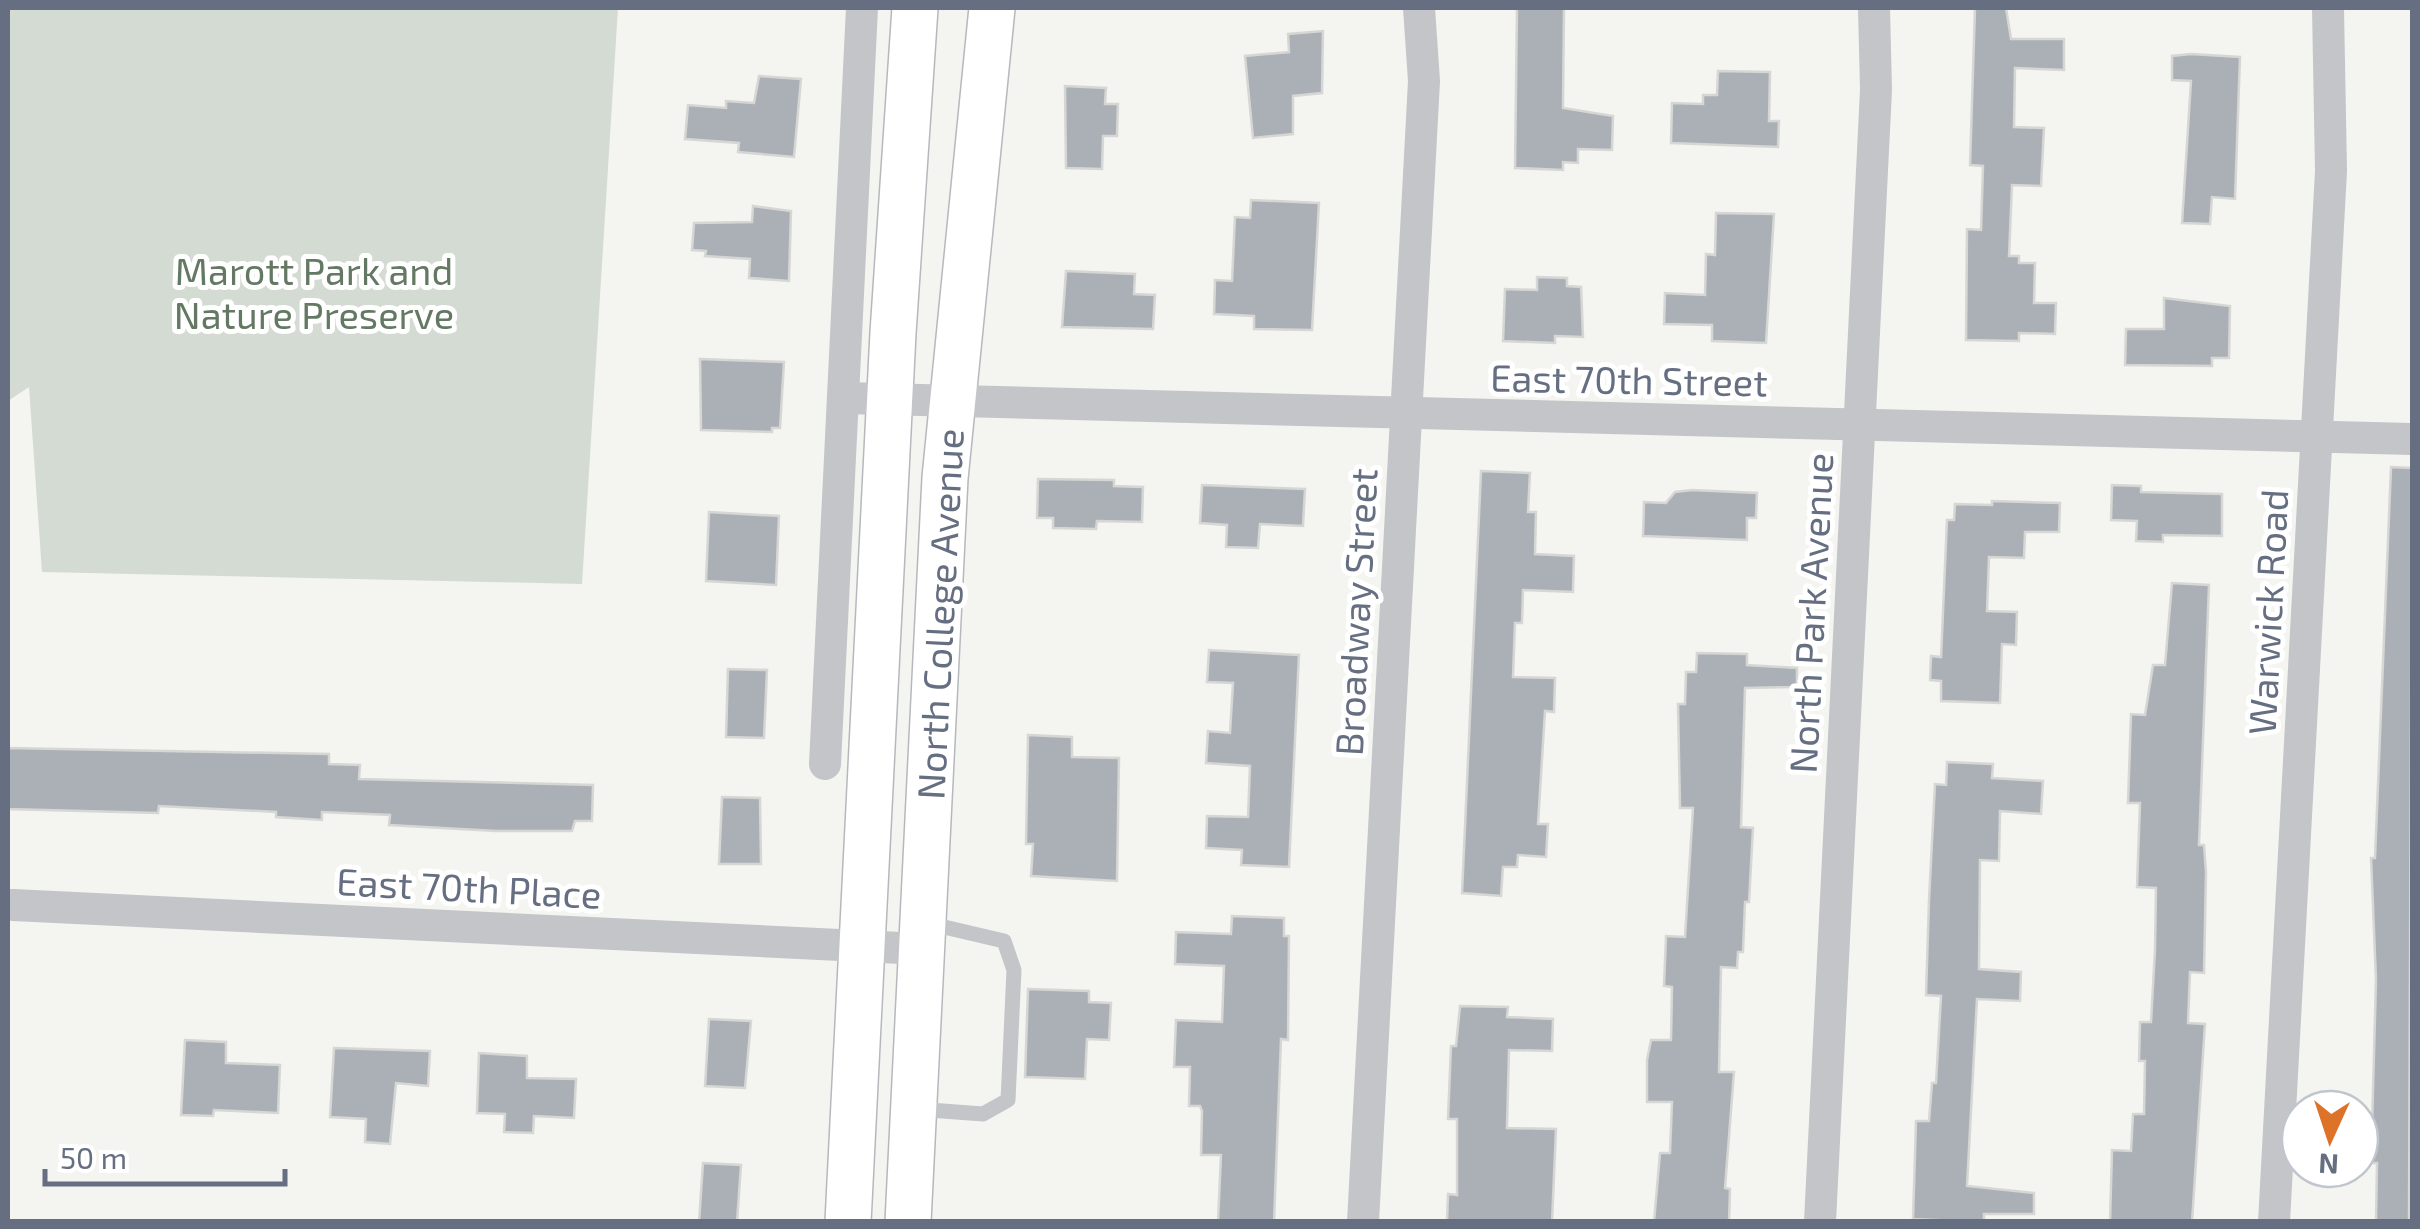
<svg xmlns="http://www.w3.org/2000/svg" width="2420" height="1229" font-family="'Exo 2',sans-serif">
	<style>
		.green { fill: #d4dbd2 }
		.building { fill: #abb0b7; stroke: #d6d6d4; stroke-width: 2.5 }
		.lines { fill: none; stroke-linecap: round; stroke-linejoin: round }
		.secondary-casing { stroke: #b5b8bd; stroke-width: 48 }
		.service { stroke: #c3c5c9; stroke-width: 15 }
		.minor { stroke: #c3c5c9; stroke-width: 32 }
		.secondary { stroke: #fff; stroke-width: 45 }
		.labels { text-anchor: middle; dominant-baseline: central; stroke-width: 10; stroke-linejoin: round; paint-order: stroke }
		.park-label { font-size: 38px; fill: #647963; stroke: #fff }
		.street-label { font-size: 38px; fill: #656f81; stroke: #fff }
	</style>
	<rect width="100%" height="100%" fill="#f4f5f1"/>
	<polygon class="green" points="8,8 618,8 582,584 42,572 29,387 8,401"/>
	<g class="building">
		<polygon points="1517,8 1564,8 1563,108 1613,116 1612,150 1578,149 1578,163 1563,162 1563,170 1515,168"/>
		<polygon points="1975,8 2006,8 2011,39 2064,39 2064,70 2015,68 2014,127 2044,128 2041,186 2012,185 2009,256 2019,256 2019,263 2035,263 2034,303 2056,303 2055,334 2019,333 2019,341 1966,340 1967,229 1981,230 1983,166 1970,165"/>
		<polygon points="1323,31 1322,93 1293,96 1293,134 1253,138 1245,56 1289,52 1288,34"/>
		<polygon points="2191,54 2240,57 2235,199 2212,197 2210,224 2182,223 2191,81 2172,80 2172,56"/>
		<polygon points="1718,71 1770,72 1769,121 1779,121 1778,147 1671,143 1672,103 1703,104 1703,95 1717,95"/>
		<polygon points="759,76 801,79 794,157 738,152 739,143 685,139 688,105 726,108 726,101 754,103"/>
		<polygon points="1065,86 1106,88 1105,104 1118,104 1117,136 1103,136 1102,169 1066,168"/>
		<polygon points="1251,200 1319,203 1312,330 1254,329 1254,316 1214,314 1215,280 1232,281 1235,217 1250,218"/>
		<polygon points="753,206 791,211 789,281 749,278 750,259 705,256 706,251 692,250 694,223 752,222"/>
		<polygon points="1716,213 1774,214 1766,343 1712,341 1712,325 1664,324 1665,293 1705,295 1706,254 1715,255"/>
		<polygon points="1066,271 1135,274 1134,294 1155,295 1153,329 1062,327"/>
		<polygon points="1537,277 1567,278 1567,286 1581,287 1583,337 1555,336 1555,343 1503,341 1505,289 1537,290"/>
		<polygon points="2164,298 2230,306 2229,358 2212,358 2212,366 2125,365 2126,329 2164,329"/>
		<polygon points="700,359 784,362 780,428 772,428 772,432 701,430"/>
		<polygon points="2391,467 2412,468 2409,1222 2376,1222 2377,1163 2371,1163 2376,980 2371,858 2375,858"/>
		<polygon points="1481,471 1530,473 1528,512 1536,512 1535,554 1574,556 1573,592 1523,590 1522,623 1515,623 1513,677 1555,678 1554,712 1545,711 1538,824 1548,824 1546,857 1518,855 1517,867 1503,867 1501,896 1462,893"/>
		<polygon points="1038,479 1114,480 1114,486 1143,487 1142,522 1097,521 1096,529 1053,528 1053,518 1037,518"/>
		<polygon points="1202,485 1305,489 1303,526 1260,524 1258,548 1226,547 1227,525 1200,523"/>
		<polygon points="2112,485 2141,486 2141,492 2222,494 2222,536 2163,535 2163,542 2136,541 2137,521 2111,520"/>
		<polygon points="1692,490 1757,493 1756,518 1747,518 1747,540 1643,536 1644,502 1666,503 1675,492"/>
		<polygon points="1992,501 2060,503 2059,532 2025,532 2024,558 1989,557 1987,611 2017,612 2016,645 2002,644 2000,703 1941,701 1941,681 1930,680 1931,656 1941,657 1947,520 1954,520 1955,504 1992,505"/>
		<polygon points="709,512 779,516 776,585 706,581"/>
		<polygon points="2172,583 2209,585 2199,845 2204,845 2206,872 2204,973 2190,972 2188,1023 2205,1024 2192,1222 2110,1222 2112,1150 2131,1151 2133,1114 2144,1114 2145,1061 2139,1061 2140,1022 2151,1022 2155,949 2156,888 2137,887 2140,803 2128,803 2131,714 2145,715 2153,665 2165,665"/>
		<polygon points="1209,650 1299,655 1289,867 1241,865 1242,850 1206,848 1207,816 1248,817 1250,766 1206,763 1208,731 1230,733 1233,683 1207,682"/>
		<polygon points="1697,653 1747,654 1747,665 1797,668 1797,687 1745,688 1741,827 1753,828 1749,902 1745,902 1743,952 1738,952 1737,968 1721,967 1719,1072 1734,1072 1725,1188 1730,1189 1729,1222 1654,1222 1660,1153 1670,1153 1672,1102 1647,1102 1647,1060 1651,1040 1671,1040 1672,987 1664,986 1666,936 1685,937 1693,808 1680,808 1678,704 1685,704 1686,672 1696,672"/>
		<polygon points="728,669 767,670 764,738 726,737"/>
		<polygon points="1028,735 1072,737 1072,757 1119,758 1117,881 1031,876 1033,844 1026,844"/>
		<polygon points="8,748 329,754 329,764 360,765 359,779 593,785 592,821 575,821 572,831 496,831 389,825 390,815 322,812 322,820 276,817 276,812 159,806 158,813 8,809"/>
		<polygon points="1947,762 1993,764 1992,778 2043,781 2041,814 2000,811 1999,861 1980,860 1979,969 2021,972 2020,1001 1977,999 1967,1186 2034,1193 2034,1214 1984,1214 1984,1222 1913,1219 1916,1121 1929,1121 1932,1083 1936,1083 1941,996 1926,995 1929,900 1935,784 1946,785"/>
		<polygon points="722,797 760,798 761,864 719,864"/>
		<polygon points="1232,916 1284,918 1284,936 1289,936 1288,1040 1281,1039 1274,1222 1218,1222 1221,1155 1201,1155 1202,1111 1200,1106 1189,1106 1190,1067 1174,1067 1176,1020 1222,1022 1224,966 1175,964 1176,932 1231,934"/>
		<polygon points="1028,989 1089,991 1089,1002 1111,1003 1109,1040 1087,1039 1085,1079 1025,1077"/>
		<polygon points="1460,1006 1508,1007 1507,1017 1553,1019 1552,1051 1509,1050 1507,1128 1556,1129 1552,1222 1447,1222 1448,1194 1457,1195 1457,1119 1448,1119 1451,1046 1456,1046"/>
		<polygon points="709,1019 751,1021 745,1088 705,1086"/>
		<polygon points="185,1040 226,1042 226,1063 280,1065 278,1113 214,1110 213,1116 181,1115"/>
		<polygon points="334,1048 430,1051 428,1086 396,1083 390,1144 365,1142 366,1119 330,1117"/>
		<polygon points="479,1053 527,1056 527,1078 576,1079 574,1118 534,1116 533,1133 504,1132 505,1114 477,1113"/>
		<polygon points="703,1163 741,1165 737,1222 699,1222"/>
	</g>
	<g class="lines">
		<defs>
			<g id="secondary">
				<polyline points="848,1222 893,333 915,8"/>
				<polyline points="908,1222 945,478 992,8"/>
			</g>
		</defs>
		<use href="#secondary" class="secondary-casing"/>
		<polyline class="service" points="916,1109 983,1114 1008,1100 1014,970 1004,941 927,923"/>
		<g class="minor">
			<polyline points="844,398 2412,439"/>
			<polyline points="825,764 862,8"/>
			<polyline points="13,905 922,949"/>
			<polyline points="1363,1222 1424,81 1419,8"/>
			<polyline points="1820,1222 1876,90 1874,8"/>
			<polyline points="2274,1222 2331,171 2328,8"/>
		</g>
		<use href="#secondary" class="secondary"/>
	</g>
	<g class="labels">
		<g class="park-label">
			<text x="314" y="270">Marott Park and<tspan x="314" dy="44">Nature Preserve</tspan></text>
		</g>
		<g class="street-label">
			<text transform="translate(1629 379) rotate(1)">East 70th Street</text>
			<text transform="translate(1355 612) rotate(-87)">Broadway Street</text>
			<text transform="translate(2267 612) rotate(-87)">Warwick Road</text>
			<text transform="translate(1810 613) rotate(-87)">North Park Avenue</text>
			<text transform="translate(939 614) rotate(-87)">North College Avenue</text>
			<text transform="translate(469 887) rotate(3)">East 70th Place</text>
		</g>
	</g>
	<rect width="2420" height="1229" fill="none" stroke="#656f81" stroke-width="20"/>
	<g transform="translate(2330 1139) rotate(183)"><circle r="48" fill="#ffffff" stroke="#c1c5cd" stroke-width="2.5"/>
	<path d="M0-8L18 38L0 25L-18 38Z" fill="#dd7229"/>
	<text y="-15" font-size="28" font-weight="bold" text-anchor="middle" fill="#656f81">N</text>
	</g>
	<path d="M45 1169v15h240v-15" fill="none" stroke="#656f81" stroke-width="5"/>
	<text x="60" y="1169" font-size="30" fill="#656f81" stroke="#ffffff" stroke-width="8" paint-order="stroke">50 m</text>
</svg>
